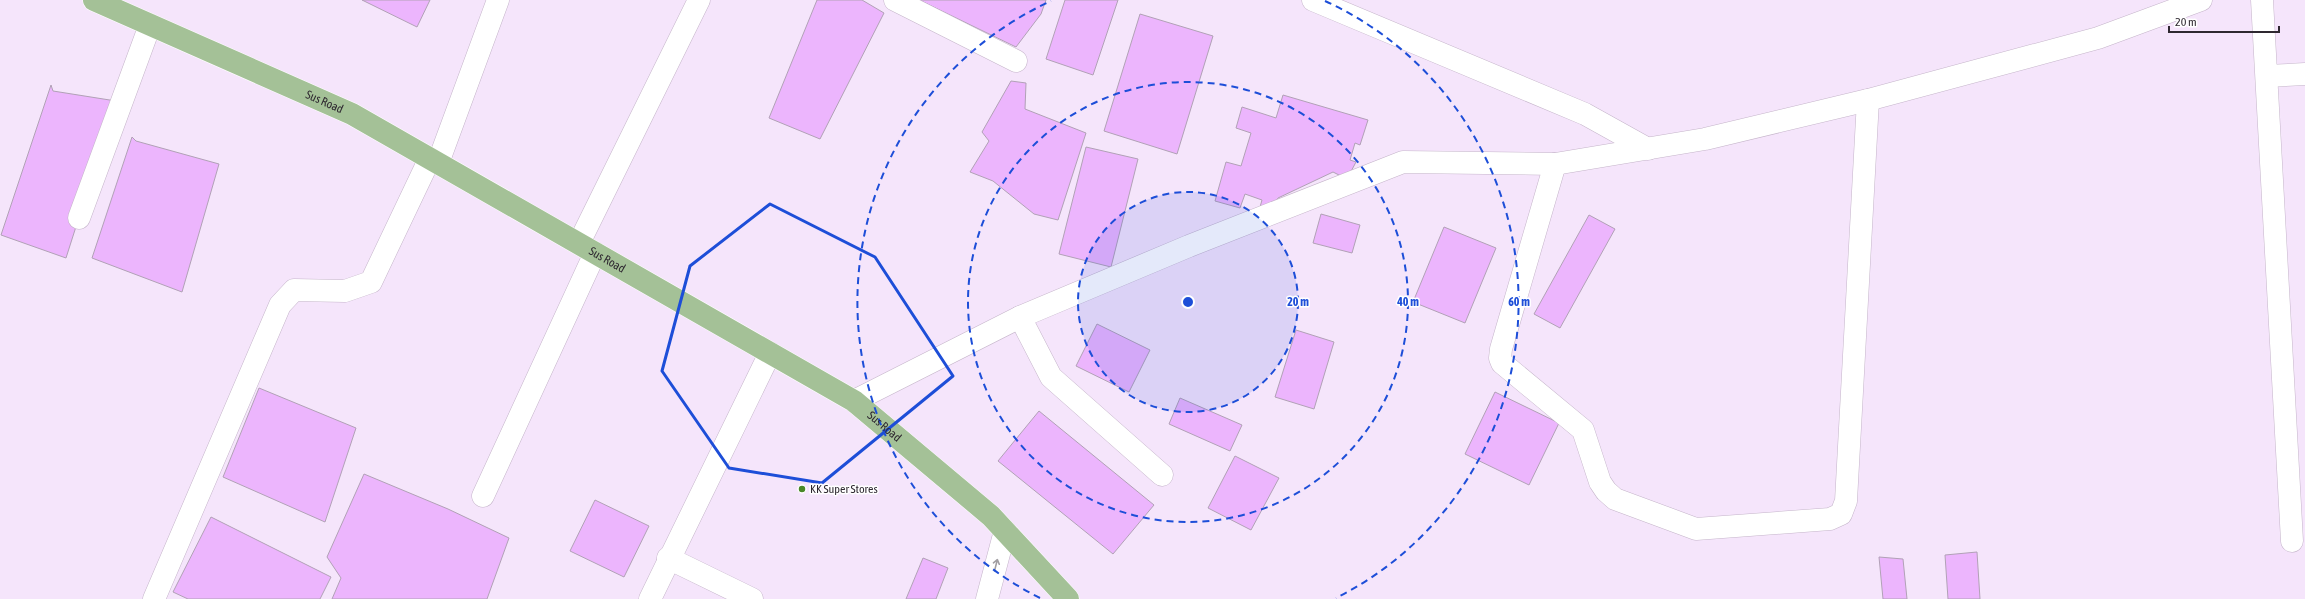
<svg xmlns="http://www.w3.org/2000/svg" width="2305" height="599" font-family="'Asap Condensed',sans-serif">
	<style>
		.building { fill: #ecb5fd; stroke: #b1a1b6 }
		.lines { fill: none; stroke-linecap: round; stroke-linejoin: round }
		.minor-casing { stroke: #c5b5ca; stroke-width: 23 }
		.major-casing { stroke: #fff; stroke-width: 23 }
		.minor { stroke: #fff; stroke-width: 22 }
		.major { stroke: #a4c197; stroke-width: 22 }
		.oneway { stroke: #a19ea2 }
		.marked { fill: none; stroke: #1d4ed8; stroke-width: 3; stroke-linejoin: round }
		.ring { fill: none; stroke: #1d4ed8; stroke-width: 2; stroke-dasharray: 7 5 }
		.poi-dot { fill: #498727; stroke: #fff; stroke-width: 1.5 }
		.labels { text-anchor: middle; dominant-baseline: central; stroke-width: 3; stroke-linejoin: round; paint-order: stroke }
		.street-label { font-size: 12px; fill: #2e2830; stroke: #fff }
		.poi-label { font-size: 12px; fill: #2e2830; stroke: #fff; text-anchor: start }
		.centre { fill: #1d4ed8; stroke: #fff; stroke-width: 2 }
		.ring-label { font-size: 12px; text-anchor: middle; font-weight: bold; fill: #1d4ed8; stroke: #fff; stroke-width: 3; stroke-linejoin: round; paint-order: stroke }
	</style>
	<rect width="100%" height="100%" fill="#f5e5fb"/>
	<g class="building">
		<polygon points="362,0 430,0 417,27"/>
		<polygon points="817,0 862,0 884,13 820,139 769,118"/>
		<polygon points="919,0 1046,0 1041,14 1016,47"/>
		<polygon points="1065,0 1118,0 1093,75 1046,59"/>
		<polygon points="1140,14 1213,36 1177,154 1104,131"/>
		<polygon points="1011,81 1026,83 1025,109 1086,133 1058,220 1034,214 993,181 970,172 989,141 982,132"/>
		<polygon points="51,85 53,91 116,101 66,258 1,235"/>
		<polygon points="1283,95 1368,120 1360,145 1355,143 1350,160 1356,162 1347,179 1333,172 1278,198 1272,209 1258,214 1262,200 1245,194 1240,208 1215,201 1226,162 1241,166 1251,133 1236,128 1242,107 1276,118"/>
		<polygon points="132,137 136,141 219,164 182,292 92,258"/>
		<polygon points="1086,147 1138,159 1111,267 1059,254"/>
		<polygon points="1321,214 1360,225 1352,253 1313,243"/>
		<polygon points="1589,215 1615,229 1560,328 1534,314"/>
		<polygon points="1444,227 1496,248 1465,323 1413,302"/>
		<polygon points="1097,324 1150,350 1129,392 1076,366"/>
		<polygon points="1296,330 1334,342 1314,409 1275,397"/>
		<polygon points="259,388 356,428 325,522 223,477"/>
		<polygon points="1495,392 1559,423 1529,485 1465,454"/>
		<polygon points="1180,398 1242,425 1230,451 1169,424"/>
		<polygon points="1039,411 1154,505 1113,554 998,461"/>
		<polygon points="1235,456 1279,478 1251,530 1208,508"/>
		<polygon points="364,474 448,509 509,538 487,599 332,599 341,578 327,557"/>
		<polygon points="595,500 649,526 624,577 570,551"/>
		<polygon points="211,517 331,577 320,599 188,599 173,592"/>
		<polygon points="1977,552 1980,599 1948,599 1945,555"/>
		<polygon points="1879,557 1903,559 1907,599 1883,599"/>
		<polygon points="923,558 948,568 936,599 906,599"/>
	</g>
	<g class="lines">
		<defs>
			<g id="minor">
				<polyline points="895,0 1016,61"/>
				<polyline points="1313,0 1585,114 1648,149"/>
				<polyline points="2262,0 2292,541"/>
				<polyline points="2267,76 2305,74"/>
				<polyline points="438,163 498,0"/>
				<polyline points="1555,164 1501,349 1500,358 1502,363 1583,430 1600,482 1606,491 1615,499 1696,529 1830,519 1841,514 1846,501 1868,100"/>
				<polyline points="79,218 150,25"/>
				<polyline points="579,243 699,0"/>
				<polyline points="1020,317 1051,377 1162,475"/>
				<polyline points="854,401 1020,317 1189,246 1403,162 1555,164 1705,139 1868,100 2098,38 2201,0"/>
				<polyline points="483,496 595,253"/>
				<polyline points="668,558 752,599"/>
				<polyline points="154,599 280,305 294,290 345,291 371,282 430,158"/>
				<polyline points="650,599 770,353"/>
				<polyline points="987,599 1005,531"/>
			</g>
			<g id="major">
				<path id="s1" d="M94,0l258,114 502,287 137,115 77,83"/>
			</g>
		</defs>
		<use href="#minor" class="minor-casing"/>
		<use href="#major" class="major-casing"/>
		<use href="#minor" class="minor"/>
		<use href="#major" class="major"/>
	</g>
	<defs><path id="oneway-shaft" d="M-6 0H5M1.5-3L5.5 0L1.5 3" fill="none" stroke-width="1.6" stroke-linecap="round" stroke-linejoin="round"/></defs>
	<use class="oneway" href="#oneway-shaft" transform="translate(996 565) rotate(-76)"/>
	<path class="marked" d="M770,204l105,53 78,119 -131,107 -93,-15 -67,-97 28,-105z"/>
	<circle cx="1188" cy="302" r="110" fill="#1d4ed8" fill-opacity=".12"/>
	<g class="ring">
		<circle cx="1188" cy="302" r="110"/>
		<circle cx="1188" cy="302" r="220"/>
		<path d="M1040 598A331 331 0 0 1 1051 1M1325 1A331 331 0 0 1 1336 598"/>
	</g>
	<circle class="poi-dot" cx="802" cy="489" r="4"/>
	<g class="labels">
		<g class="street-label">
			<text stroke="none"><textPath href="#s1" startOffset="252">Sus Road</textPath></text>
			<text stroke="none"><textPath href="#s1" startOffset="576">Sus Road</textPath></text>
			<text stroke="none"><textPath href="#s1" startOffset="900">Sus Road</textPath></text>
		</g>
		<g class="poi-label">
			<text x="810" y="489">KK Super Stores</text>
		</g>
	</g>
	<circle cx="1188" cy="302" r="6" class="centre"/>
	<g class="ring-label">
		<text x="1298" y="306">20 m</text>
		<text x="1408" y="306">40 m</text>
		<text x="1519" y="306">60 m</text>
	</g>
	<path d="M2169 26v6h110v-6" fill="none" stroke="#2e2830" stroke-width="2"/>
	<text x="2175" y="26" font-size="12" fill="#2e2830" stroke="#ffffff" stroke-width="3" paint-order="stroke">20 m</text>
</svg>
